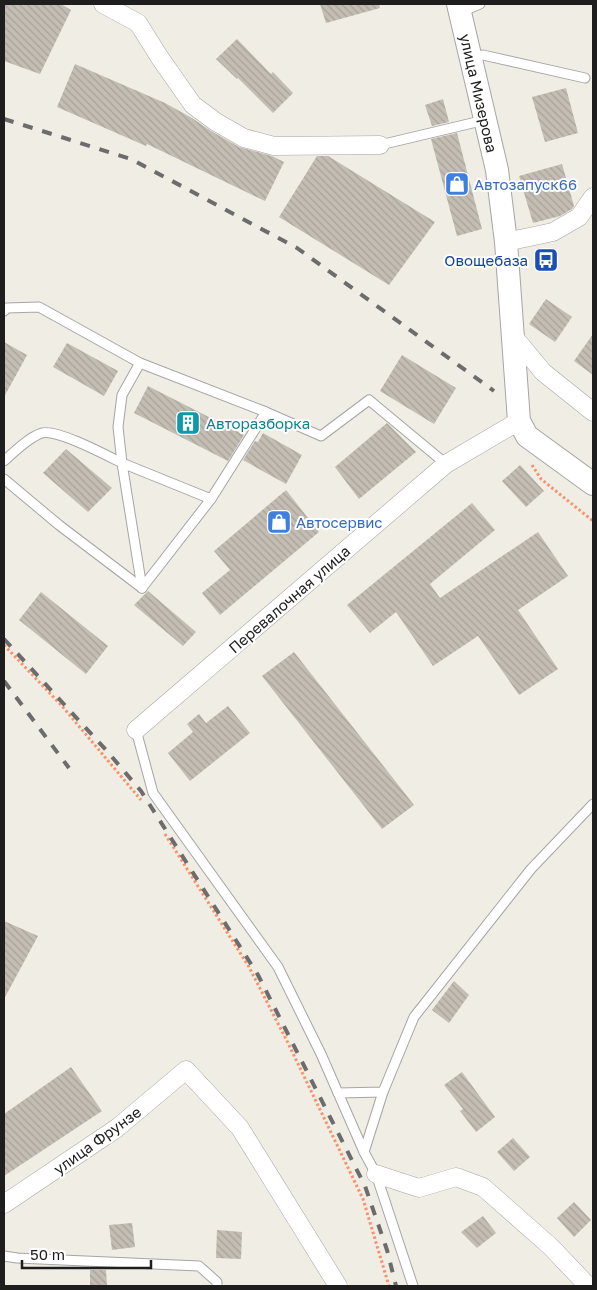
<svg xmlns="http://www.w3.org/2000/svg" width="597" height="1290" font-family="'Golos Text',sans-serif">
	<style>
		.building { fill: url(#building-back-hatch) }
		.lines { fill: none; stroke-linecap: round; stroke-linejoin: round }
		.service-casing { stroke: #a5a5a5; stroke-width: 11 }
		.minor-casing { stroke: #a5a5a5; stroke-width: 19 }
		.tertiary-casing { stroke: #a5a5a5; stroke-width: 24 }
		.path { stroke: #f8926c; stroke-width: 3; stroke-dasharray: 2.5 2.5; stroke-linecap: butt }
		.service { stroke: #fff; stroke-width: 9 }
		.minor { stroke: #fff; stroke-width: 18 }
		.tertiary { stroke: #fff; stroke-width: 22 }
		.rail { stroke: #6c6c6c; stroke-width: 4; stroke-dasharray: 10 10; stroke-linecap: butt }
		.labels { text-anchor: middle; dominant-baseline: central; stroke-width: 4; stroke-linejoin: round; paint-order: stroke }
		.street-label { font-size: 15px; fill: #1e1e1e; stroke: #fff }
		.shop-label { font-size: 15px; fill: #366cbe; stroke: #fff; text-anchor: start }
		.transit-label { font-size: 15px; fill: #164399; stroke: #fff; text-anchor: end }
		.culture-label { font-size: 15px; fill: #0d838f; stroke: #fff; text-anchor: start }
	</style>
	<defs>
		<pattern id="building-back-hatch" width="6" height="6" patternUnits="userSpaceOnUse" patternTransform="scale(1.25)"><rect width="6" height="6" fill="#c4bdb4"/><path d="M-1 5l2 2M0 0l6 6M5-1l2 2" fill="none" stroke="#a8a29a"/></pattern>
	</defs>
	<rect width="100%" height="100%" fill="#efede4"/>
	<g class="building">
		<polygon points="4,4 61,4 71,10 40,74 4,61"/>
		<polygon points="320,4 379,4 380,8 326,23"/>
		<polygon points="237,39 271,74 273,72 293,93 273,113 238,78 237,79 216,59"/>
		<polygon points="75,64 165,103 192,118 211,131 239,147 272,156 284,162 265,201 147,144 146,146 57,107"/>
		<polygon points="566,88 578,133 545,142 532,97"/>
		<polygon points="443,99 449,122 432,126 425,105"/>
		<polygon points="457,133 482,229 457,236 431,139"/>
		<polygon points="317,156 328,156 435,222 389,285 279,217"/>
		<polygon points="562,164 574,206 572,209 560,216 533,223 519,176"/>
		<polygon points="546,299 572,317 555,342 529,324"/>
		<polygon points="593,334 593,375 574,361"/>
		<polygon points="4,342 27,355 4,397"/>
		<polygon points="67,343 118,371 104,396 53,367"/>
		<polygon points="402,355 456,388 434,424 380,391"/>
		<polygon points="148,386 244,435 228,461 134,413"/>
		<polygon points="387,423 416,452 359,499 335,467"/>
		<polygon points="263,433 302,455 286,484 243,460 255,441 258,442"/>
		<polygon points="66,449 112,488 88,512 43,473"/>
		<polygon points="520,465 544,491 526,507 502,481"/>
		<polygon points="286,490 319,532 220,615 202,593 230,570 214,551"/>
		<polygon points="472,503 495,530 430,584 440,598 538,532 568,576 518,610 558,669 519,695 478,636 433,666 396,612 370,633 347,605"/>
		<polygon points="148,591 196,632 183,646 134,605"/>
		<polygon points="41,592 108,646 86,674 19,620"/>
		<polygon points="294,652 414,805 382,829 262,676"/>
		<polygon points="228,706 250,733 190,781 168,753 193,732 187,724 199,714 206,723"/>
		<polygon points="4,921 38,936 4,999"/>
		<polygon points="454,981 469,995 449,1023 432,1010"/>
		<polygon points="71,1067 102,1111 4,1176 4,1114"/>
		<polygon points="462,1072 495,1117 476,1132 460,1111 463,1109 444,1085"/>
		<polygon points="513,1138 530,1157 514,1171 497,1152"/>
		<polygon points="574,1202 591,1220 574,1237 557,1218"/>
		<polygon points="483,1216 496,1233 477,1248 461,1232"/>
		<polygon points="132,1223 135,1247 112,1250 109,1225"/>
		<polygon points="217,1230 242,1232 241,1259 216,1258"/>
		<polygon points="90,1270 106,1270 107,1286 90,1286"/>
	</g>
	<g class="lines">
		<defs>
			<g id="service">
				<polyline points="461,12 480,4"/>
				<polyline points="471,57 483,55 585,78"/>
				<polyline points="380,145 485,120"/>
				<polyline points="4,311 7,308 39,307 140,363 266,412 321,436 369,400 446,464"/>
				<polyline points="140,363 122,395 118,427 122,463 211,499"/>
				<path d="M4,461c10,-9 25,-24 38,-28 15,-4 64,22 80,30l20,125"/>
				<polyline points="4,479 59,525 142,588"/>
				<polyline points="142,588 211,499 266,412"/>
				<polyline points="136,730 153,793 278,967 321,1054 364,1152 376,1174 413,1286"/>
				<polyline points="338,1093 383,1092 414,1017 531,869 593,804"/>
				<polyline points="364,1152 383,1092"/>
				<polyline points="4,1256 17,1258 199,1266 217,1282 217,1286"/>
			</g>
			<g id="minor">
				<polyline points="103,4 138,23 160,58 193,105 216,122 244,138 274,146 380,145"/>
				<polyline points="506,242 553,232 579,217 593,197"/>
				<polyline points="514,337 543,372 593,412"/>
				<polyline points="136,730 446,464 519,421"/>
				<polyline points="376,1174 419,1188 456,1177 483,1187 551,1247 588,1286"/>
				<polyline points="4,1204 117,1128 186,1070 240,1128 338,1286"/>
			</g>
			<polyline id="tertiary" points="458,4 497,170 506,242 519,421 527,436 593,484"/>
		</defs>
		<use href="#service" class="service-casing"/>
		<use href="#minor" class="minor-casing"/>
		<use href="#tertiary" class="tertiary-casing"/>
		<g class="path">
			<polyline points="532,465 541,479 593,521"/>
			<polyline points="4,645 62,706 141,800"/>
			<polyline points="165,834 249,967 288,1043 363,1199 389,1286"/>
		</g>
		<use href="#service" class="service"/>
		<use href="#minor" class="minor"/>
		<use href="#tertiary" class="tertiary"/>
		<g class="rail">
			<polyline points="4,119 131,159 297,248 494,391"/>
			<polyline points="4,639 106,750 141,791 258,975 365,1186 387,1250 396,1286"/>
			<polyline points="4,681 69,768"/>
		</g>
	</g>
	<defs>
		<symbol id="shop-square" viewBox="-11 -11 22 22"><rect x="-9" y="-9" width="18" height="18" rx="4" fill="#3f7fe0" stroke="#fff"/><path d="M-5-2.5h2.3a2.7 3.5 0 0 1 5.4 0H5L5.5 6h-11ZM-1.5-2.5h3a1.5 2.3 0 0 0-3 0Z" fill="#fff"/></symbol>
		<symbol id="bus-square" viewBox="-11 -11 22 22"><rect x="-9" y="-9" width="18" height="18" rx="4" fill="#1a4fb4" stroke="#fff"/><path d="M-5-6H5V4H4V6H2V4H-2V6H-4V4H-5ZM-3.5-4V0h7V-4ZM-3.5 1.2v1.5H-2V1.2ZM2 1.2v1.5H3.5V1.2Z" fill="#fff"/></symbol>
		<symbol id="building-square" viewBox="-11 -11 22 22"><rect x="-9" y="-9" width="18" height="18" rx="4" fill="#0f9aa8" stroke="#fff"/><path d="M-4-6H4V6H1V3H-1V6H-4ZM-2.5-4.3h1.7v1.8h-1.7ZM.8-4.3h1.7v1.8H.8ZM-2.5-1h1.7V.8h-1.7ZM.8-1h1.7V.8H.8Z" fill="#fff"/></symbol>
	</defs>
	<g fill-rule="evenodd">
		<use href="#shop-square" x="443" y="170" width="28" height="28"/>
		<use href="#bus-square" x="532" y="246" width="28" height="28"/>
		<use href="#building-square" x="174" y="409" width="28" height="28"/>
		<use href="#shop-square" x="265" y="508" width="28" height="28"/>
	</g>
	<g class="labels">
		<g class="street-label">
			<text transform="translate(479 93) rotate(77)">улица Мизерова</text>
			<text transform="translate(289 599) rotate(-41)">Перевалочная улица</text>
			<text transform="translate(97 1140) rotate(-36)">улица Фрунзе</text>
		</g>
		<g class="shop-label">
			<text x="474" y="184">Автозапуск66</text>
			<text x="296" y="522">Автосервис</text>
		</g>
		<g class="transit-label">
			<text x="528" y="260">Овощебаза</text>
		</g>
		<g class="culture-label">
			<text x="206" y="423">Авторазборка</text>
		</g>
	</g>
	<rect width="597" height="1290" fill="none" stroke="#1e1e1e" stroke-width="10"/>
	<path d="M22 1260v8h129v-8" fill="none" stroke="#1e1e1e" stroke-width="2.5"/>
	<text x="30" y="1260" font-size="15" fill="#1e1e1e" stroke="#ffffff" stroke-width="4" paint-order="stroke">50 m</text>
</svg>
